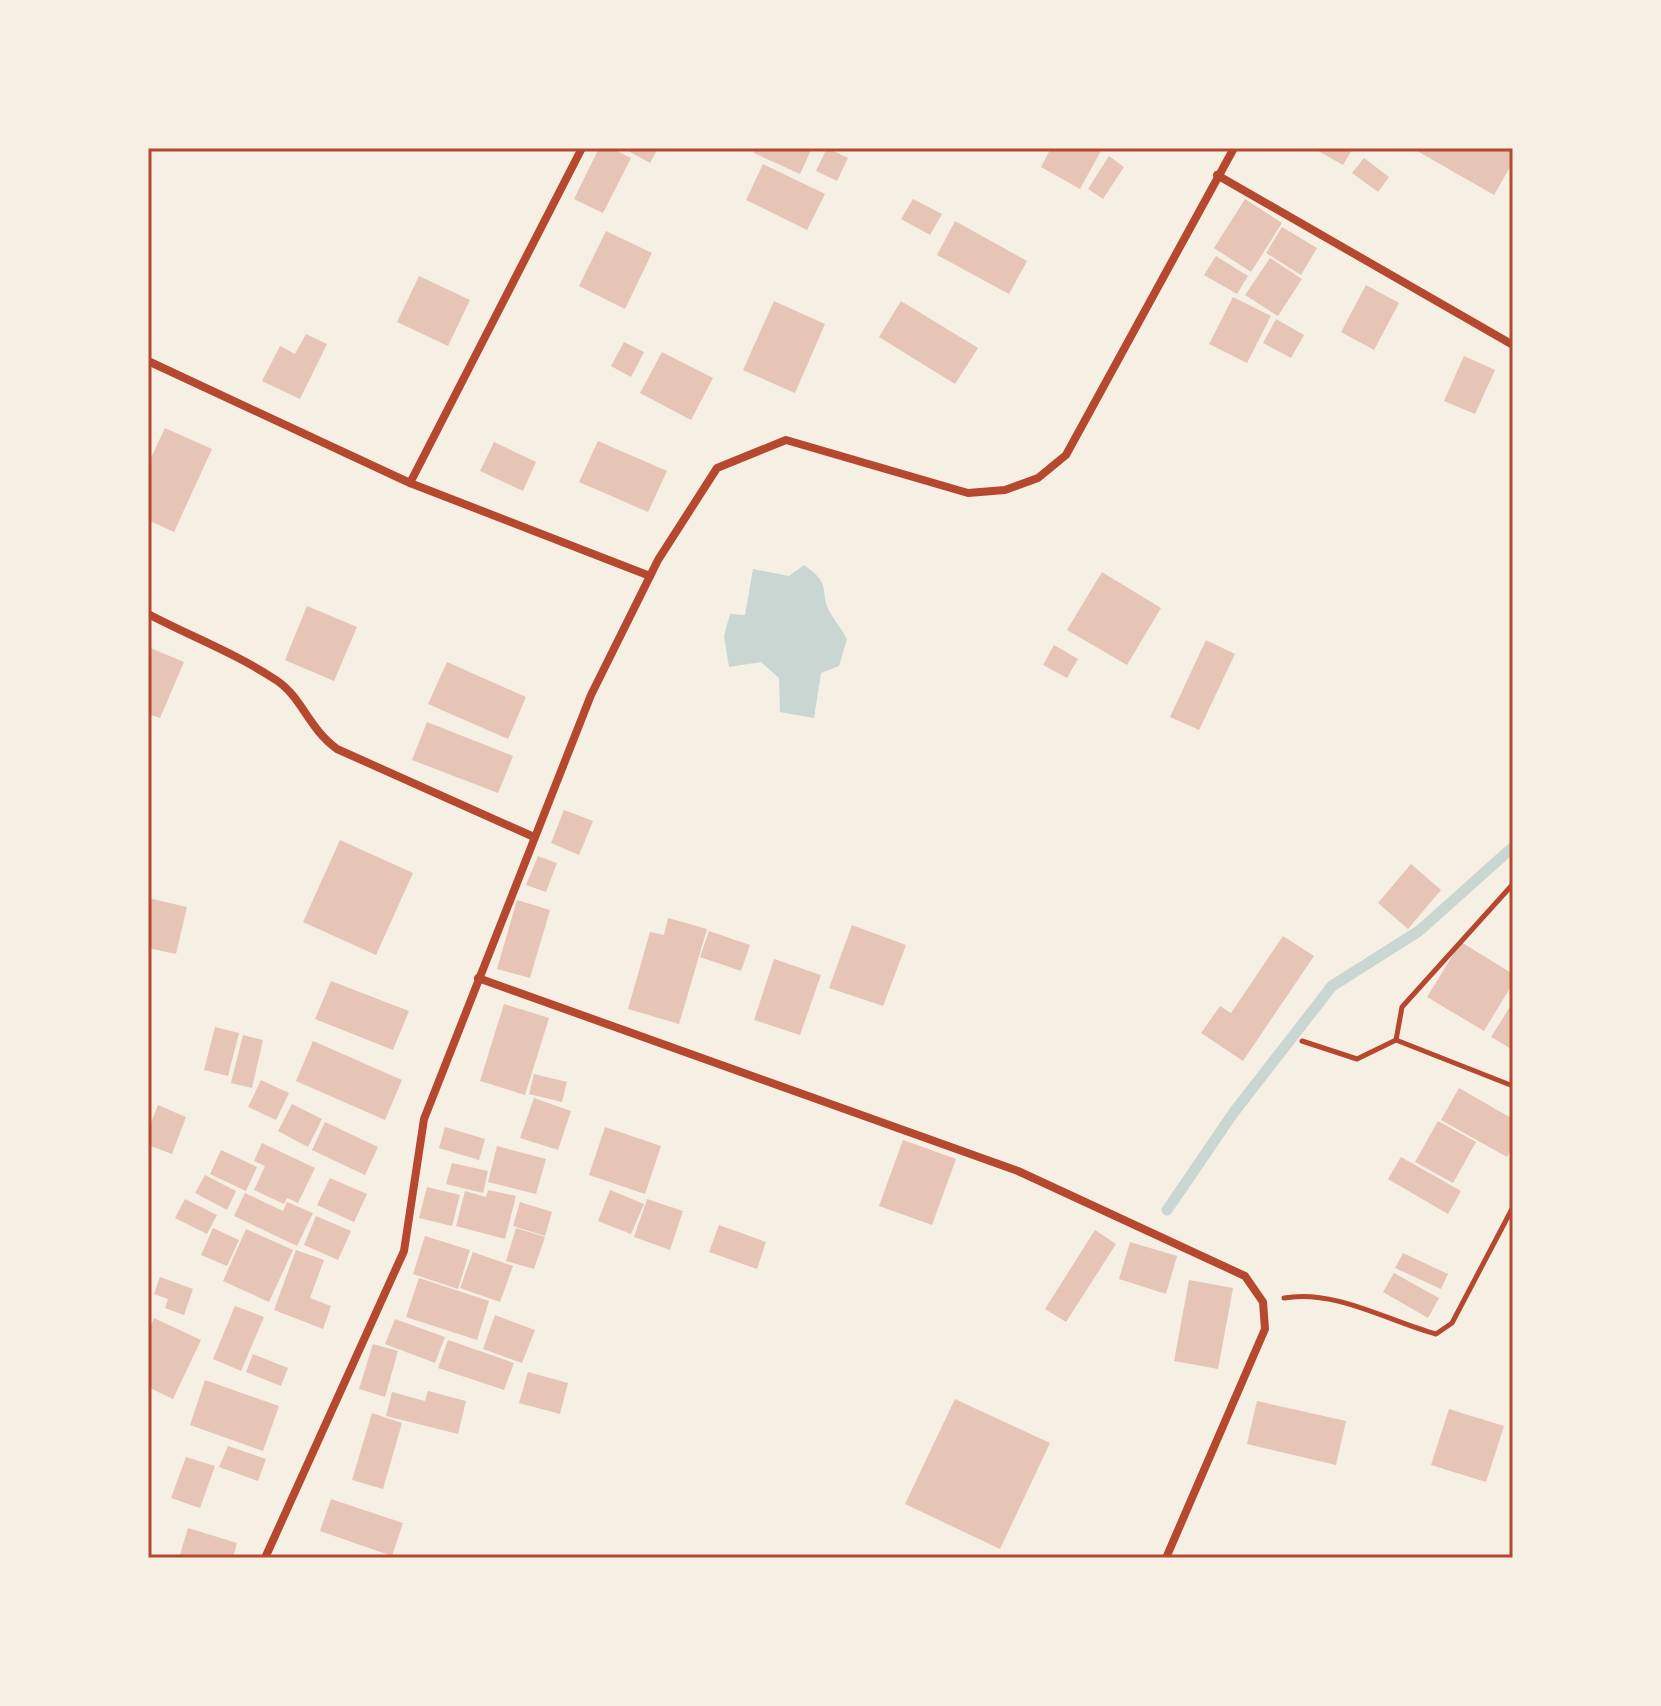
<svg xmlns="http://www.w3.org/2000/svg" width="1661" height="1706" font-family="'Golos Text',sans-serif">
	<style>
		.water { fill: #c9d6d2 }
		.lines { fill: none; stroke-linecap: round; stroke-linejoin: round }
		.stream { stroke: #c9d6d2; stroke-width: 11 }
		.building { fill: #e6c5b7 }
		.path { stroke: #b5482f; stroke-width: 5 }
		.minor { stroke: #b5482f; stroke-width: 8 }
		.neatline { fill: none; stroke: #b5482f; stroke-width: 3 }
	</style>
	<rect width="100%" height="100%" fill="#f6efe4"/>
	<path class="water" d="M804,565c30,21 14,26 26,47 5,10 12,17 17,27l-8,27 -18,7 -7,45 -34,-6 -1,-34 -18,-16 -32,5 -5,-31 6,-22 15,1 8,-46 36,7z"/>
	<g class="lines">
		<polyline class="stream" points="1167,1210 1234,1112 1332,986 1419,931 1513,847"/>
	</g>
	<g class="building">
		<polygon points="599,148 611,148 631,158 603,213 574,199"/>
		<polygon points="623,148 658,148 650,163"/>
		<polygon points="756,148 812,148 800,174 754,153"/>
		<polygon points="827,148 848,158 837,181 816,171"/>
		<polygon points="1051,148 1097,148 1101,151 1080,189 1041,167"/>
		<polygon points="1313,148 1353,148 1343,165"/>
		<polygon points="1412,148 1482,151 1513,148 1513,162 1494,195"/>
		<polygon points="1109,156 1124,167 1103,199 1088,189"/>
		<polygon points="1364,158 1389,177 1378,192 1352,173"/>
		<polygon points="763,164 825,194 807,230 746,200"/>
		<polygon points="913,199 942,214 930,235 901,219"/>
		<polygon points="1245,199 1282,223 1251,272 1214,248"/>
		<polygon points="955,221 1027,261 1009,294 937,255"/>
		<polygon points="1282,227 1317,248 1301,275 1266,253"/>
		<polygon points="606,231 652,253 625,309 579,286"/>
		<polygon points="1216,256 1248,276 1237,294 1204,275"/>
		<polygon points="1270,258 1302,279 1278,316 1245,295"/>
		<polygon points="419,276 470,300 448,346 397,322"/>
		<polygon points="1366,285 1399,303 1374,350 1341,332"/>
		<polygon points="1233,297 1271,316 1247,363 1209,344"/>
		<polygon points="774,301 825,324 795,393 743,370"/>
		<polygon points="901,301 978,348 955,384 879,337"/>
		<polygon points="1276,319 1304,335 1291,358 1263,343"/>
		<polygon points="306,334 327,344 300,399 262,381 280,346 295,354"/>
		<polygon points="624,342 644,352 631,377 611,366"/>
		<polygon points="662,352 713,378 691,420 640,393"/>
		<polygon points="1464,356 1495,370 1475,414 1444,401"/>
		<polygon points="165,428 212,449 174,532 148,520 148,464"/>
		<polygon points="598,441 667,471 648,512 579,482"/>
		<polygon points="494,442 536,462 523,491 480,471"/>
		<polygon points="1102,572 1161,608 1127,665 1067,630"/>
		<polygon points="307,606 357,627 334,681 285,660"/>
		<polygon points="1206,640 1235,654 1199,730 1170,717"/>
		<polygon points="1054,645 1078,659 1067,678 1043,665"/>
		<polygon points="148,647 184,662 160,718 148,714"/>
		<polygon points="447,662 526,697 508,739 428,704"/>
		<polygon points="427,722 513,756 498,793 412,760"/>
		<polygon points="564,810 593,821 579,855 551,843"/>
		<polygon points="340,840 413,873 376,955 303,922"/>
		<polygon points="538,856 557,863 546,892 526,885"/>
		<polygon points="1411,864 1441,890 1408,929 1378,903"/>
		<polygon points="148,898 187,907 176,954 148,948"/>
		<polygon points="517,900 550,910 530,978 497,969"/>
		<polygon points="668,918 707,929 679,1024 628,1009 650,932 664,935"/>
		<polygon points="852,925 906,945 883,1006 829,988"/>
		<polygon points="709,931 750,945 741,971 700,957"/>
		<polygon points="1283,936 1314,956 1243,1061 1201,1033 1220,1006 1231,1013"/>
		<polygon points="1461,942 1513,974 1513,983 1484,1031 1427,997"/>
		<polygon points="774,959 821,975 800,1035 754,1020"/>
		<polygon points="331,981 409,1011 393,1050 315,1019"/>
		<polygon points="1513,1002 1513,1050 1491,1037"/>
		<polygon points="504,1004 549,1018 525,1095 480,1081"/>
		<polygon points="215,1027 239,1033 228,1076 204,1070"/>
		<polygon points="243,1035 263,1040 252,1088 231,1083"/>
		<polygon points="313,1041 402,1080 385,1120 296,1081"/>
		<polygon points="534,1074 567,1082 562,1102 529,1094"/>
		<polygon points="261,1080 289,1093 276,1120 248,1107"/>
		<polygon points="1459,1088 1513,1119 1513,1147 1507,1157 1441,1120"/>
		<polygon points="534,1098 571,1111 558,1150 520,1138"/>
		<polygon points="292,1104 322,1119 308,1147 278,1131"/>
		<polygon points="158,1105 186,1117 172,1154 148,1145 148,1130"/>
		<polygon points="1438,1121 1476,1142 1453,1183 1415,1162"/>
		<polygon points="325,1122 378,1147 365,1175 312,1150"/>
		<polygon points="445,1127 485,1139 479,1160 439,1148"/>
		<polygon points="605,1127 661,1146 645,1194 589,1175"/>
		<polygon points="903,1140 956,1159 932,1225 879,1206"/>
		<polygon points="262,1143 315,1168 298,1203 287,1198 284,1204 254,1190 265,1166 254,1161"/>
		<polygon points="497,1146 546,1159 536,1194 488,1182"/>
		<polygon points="221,1150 257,1167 246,1191 210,1174"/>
		<polygon points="1401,1157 1461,1191 1448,1214 1388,1179"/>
		<polygon points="452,1163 488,1171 483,1193 446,1184"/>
		<polygon points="205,1175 236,1191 227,1210 195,1193"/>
		<polygon points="330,1178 367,1194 354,1222 317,1205"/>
		<polygon points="427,1187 460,1195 452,1226 419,1218"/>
		<polygon points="488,1190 516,1196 505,1239 456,1226 465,1191 486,1197"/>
		<polygon points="610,1190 644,1204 631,1234 598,1221"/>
		<polygon points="245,1193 283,1211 287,1202 313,1213 297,1246 234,1216"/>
		<polygon points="185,1199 217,1215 207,1234 175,1218"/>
		<polygon points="647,1199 683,1211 670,1250 634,1237"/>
		<polygon points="520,1202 552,1212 545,1236 513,1226"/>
		<polygon points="316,1216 351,1231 338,1260 304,1245"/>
		<polygon points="719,1225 766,1242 757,1269 709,1252"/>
		<polygon points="213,1228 239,1240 227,1266 201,1255"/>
		<polygon points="516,1228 545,1237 534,1269 506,1261"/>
		<polygon points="246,1229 293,1250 269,1302 223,1281"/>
		<polygon points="1095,1230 1116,1244 1066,1322 1045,1309"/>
		<polygon points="425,1236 470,1250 458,1289 413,1274"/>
		<polygon points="1130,1242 1177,1256 1166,1294 1119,1279"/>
		<polygon points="296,1250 324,1260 310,1298 331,1306 323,1329 274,1310"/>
		<polygon points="473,1252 513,1266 500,1302 460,1288"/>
		<polygon points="1403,1253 1448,1274 1441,1289 1395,1268"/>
		<polygon points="1394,1273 1439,1298 1428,1318 1383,1292"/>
		<polygon points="160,1277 193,1289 184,1315 165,1308 168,1299 154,1294"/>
		<polygon points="419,1278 489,1301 477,1340 406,1317"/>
		<polygon points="1189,1280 1233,1288 1218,1369 1174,1361"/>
		<polygon points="235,1306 264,1317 241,1371 213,1359"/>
		<polygon points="495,1315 535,1330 522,1363 483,1349"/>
		<polygon points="154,1318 201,1340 173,1399 148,1387 148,1332"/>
		<polygon points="395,1319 445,1337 435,1363 385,1344"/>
		<polygon points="448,1340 514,1363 504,1390 438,1368"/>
		<polygon points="373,1344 398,1351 385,1397 359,1389"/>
		<polygon points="253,1354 288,1368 281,1386 246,1372"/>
		<polygon points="528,1372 568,1383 560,1414 519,1403"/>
		<polygon points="205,1380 279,1406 263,1451 190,1425"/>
		<polygon points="428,1391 466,1401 458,1434 386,1416 392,1392 425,1401"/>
		<polygon points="955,1399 1050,1443 1000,1549 905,1504"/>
		<polygon points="1257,1401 1346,1421 1336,1465 1247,1444"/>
		<polygon points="1449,1409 1504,1426 1486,1482 1431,1465"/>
		<polygon points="372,1413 402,1423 383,1489 352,1480"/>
		<polygon points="228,1446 266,1459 258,1481 219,1467"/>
		<polygon points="186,1457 215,1466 200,1508 171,1498"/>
		<polygon points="331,1499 403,1523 392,1556 320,1531"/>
		<polygon points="188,1528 237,1543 233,1558 179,1558"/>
	</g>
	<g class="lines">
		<g class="path">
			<polyline points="1396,1040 1402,1007 1513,884"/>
			<polyline points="1302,1041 1357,1059 1396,1040 1513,1086"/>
			<path d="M1284,1298c51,-9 104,23 152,36l16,-11 61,-116"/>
		</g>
		<g class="minor">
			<polyline points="582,148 410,483 650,576"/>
			<polyline points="1217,175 1513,345"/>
			<polyline points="148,361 410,483"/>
			<path d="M148,614c42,22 89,40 128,66 26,17 32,48 61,69l197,88"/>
			<polyline points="478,978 1018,1171 1245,1276 1263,1302 1265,1329 1166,1558"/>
			<polyline points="265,1558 404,1251 424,1119 591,695 658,560 717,468 786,440 968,493 1005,490 1038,478 1066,455 1234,148"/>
		</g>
	</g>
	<rect width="1661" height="1706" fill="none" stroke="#f6efe4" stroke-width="300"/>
	<rect x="150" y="150" width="1361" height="1406" class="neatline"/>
</svg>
